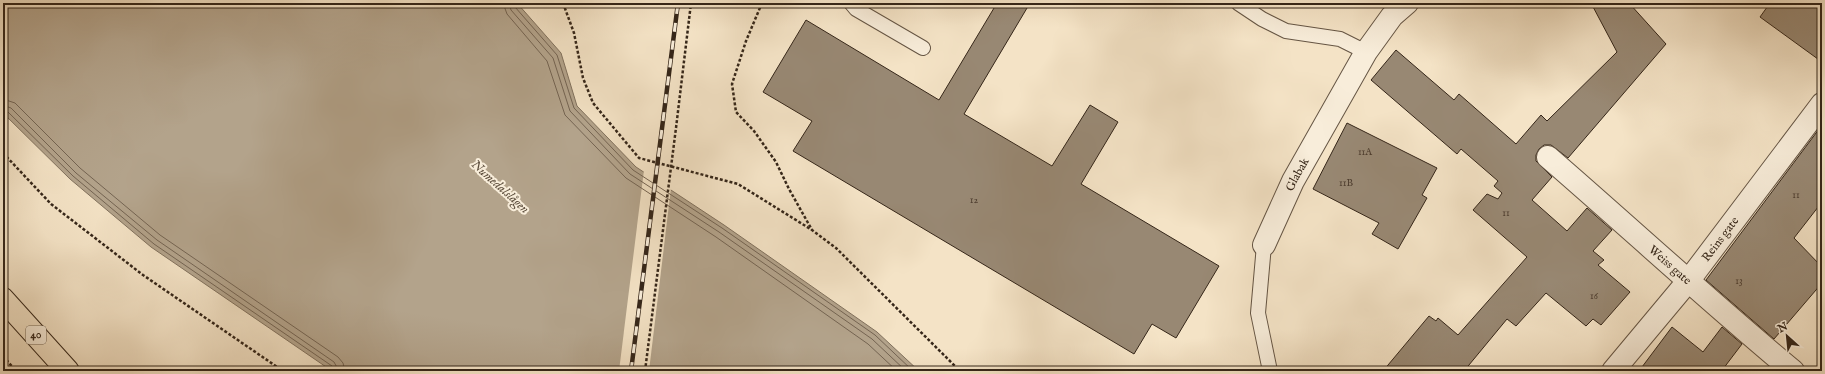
<svg xmlns="http://www.w3.org/2000/svg" width="1825" height="374" font-family="'IM FELL English',serif">
	<style>
		.water { fill: #b3a38b; stroke: #81715d }
		.pier { fill: #f4e3c6 }
		.lines { fill: none; stroke-linecap: round; stroke-linejoin: round }
		.shore { stroke: #746452; stroke-width: 1 }
		.building { fill: #988873; stroke: #352619 }
		.service-casing { stroke: #655544; stroke-width: 16 }
		.minor-casing { stroke: #655544; stroke-width: 24 }
		.primary-casing { stroke: #352619; stroke-width: 24 }
		.path { stroke: #352619; stroke-width: 2.5; stroke-dasharray: 3 2; stroke-linecap: butt }
		.service { stroke: #f8edda; stroke-width: 14 }
		.minor { stroke: #f8edda; stroke-width: 22 }
		.primary { stroke: #f4e3c6; stroke-width: 22 }
		.rail-casing { stroke: #352619; stroke-width: 4.5 }
		.rail { stroke: #f8edda; stroke-width: 3; stroke-dasharray: 9; stroke-linecap: butt }
		.path-bridge { stroke: #352619; stroke-width: 2.5; stroke-dasharray: 3 2; stroke-linecap: butt }
		.labels { text-anchor: middle; dominant-baseline: central; stroke-width: 4; stroke-linejoin: round; paint-order: stroke }
		.number-label { font-size: 10px; fill: #4e3e30 }
		.shield { fill: #f8edda; stroke: #706253; stroke-width: 1 }
		.shield-label { font-size: 11px; font-weight: bold; fill: #352619 }
		.street-label { font-size: 12px; fill: #352619; stroke: #f8edda }
		.water-label { font-size: 13px; font-style: italic; fill: #5b4c3b; stroke: #f8edda }
	</style>
	<rect width="100%" height="100%" fill="#f4e3c6"/>
	<filter id="stains"><feTurbulence type="fractalNoise" baseFrequency=".005" numOctaves="4"/><feColorMatrix values="0 0 0 0 .2 0 0 0 0 .09 0 0 0 0 .02 0 0 0 .5 -.17"/></filter>
	<radialGradient id="worn" r=".72"><stop offset=".6" stop-color="#630" stop-opacity="0"/><stop offset="1" stop-color="#630" stop-opacity=".3"/></radialGradient>
	<polygon class="water" points="3,3 517,3 561,53 577,106 636,167 724,225 877,332 919,371 332,371 151,247 70,179 3,113"/>
	<polygon class="pier" points="644,170 671,188 649,371 619,371"/>
	<g class="lines">
		<g class="shore">
			<polyline points="503,3 507,14 547,61 565,115 626,178 716,237 868,344 897,371"/>
			<polyline points="509,3 511,10 553,58 570,111 630,174 719,232 872,339 906,371"/>
			<polyline points="514,3 515,7 557,55 574,108 633,170 722,228 875,335 913,371"/>
			<polyline points="3,99 15,103 80,168 160,235 338,357 343,363 345,371"/>
			<polyline points="3,105 11,108 76,173 157,240 334,362 339,371"/>
			<polyline points="3,110 8,112 73,176 154,244 332,366 334,371"/>
		</g>
	</g>
	<g class="building">
		<polygon points="997,3 1030,3 964,114 1052,166 1090,105 1118,122 1081,184 1219,266 1176,338 1152,324 1134,354 793,151 812,121 763,92 806,20 939,100"/>
		<polygon points="1591,3 1629,3 1666,44 1568,158 1551,145 1544,145 1539,149 1536,155 1536,161 1552,177 1532,200 1567,231 1587,208 1612,230 1593,251 1604,260 1598,265 1630,292 1601,325 1593,319 1586,326 1546,293 1516,326 1507,319 1464,371 1383,371 1429,316 1436,321 1438,318 1458,335 1527,257 1473,210 1487,194 1498,199 1502,193 1494,186 1498,181 1461,149 1457,154 1371,80 1396,50 1454,100 1459,94 1516,144 1541,115 1547,121 1617,52"/>
		<polygon points="1770,3 1822,3 1822,62 1760,17"/>
		<polygon points="1347,123 1437,168 1422,195 1427,198 1398,249 1372,234 1379,223 1313,189"/>
		<polygon points="1822,125 1822,202 1794,238 1822,267 1822,283 1774,339 1706,280"/>
		<polygon points="1672,327 1703,352 1722,327 1742,344 1723,369 1726,371 1639,371"/>
	</g>
	<g class="lines">
		<defs>
			<g id="service">
				<polyline points="851,3 856,9 923,48"/>
				<polyline points="1238,3 1262,19 1286,31 1340,39 1366,52"/>
				<polyline points="1264,245 1258,313 1270,371"/>
			</g>
			<g id="minor">
				<path id="s1" d="M1548,157c82,71 162,145 245,214"/>
				<path id="s2" d="M1264,245l29,-64 73,-129 26,-36 15,-13"/>
				<path id="s3" d="M1613,371l76,-91 133,-176"/>
			</g>
			<polyline id="primary" points="3,299 68,371"/>
		</defs>
		<use href="#service" class="service-casing"/>
		<use href="#minor" class="minor-casing"/>
		<use href="#primary" class="primary-casing"/>
		<g class="path">
			<polyline points="563,3 574,33 583,78 593,103 639,158 738,184 812,230 836,248 960,371"/>
			<polyline points="762,3 746,41 732,84 736,112 754,131 776,162 789,189 812,230"/>
			<polyline points="676,128 691,3"/>
			<polyline points="3,153 51,204 143,275 283,371"/>
			<polyline points="3,356 16,371"/>
		</g>
		<use href="#service" class="service"/>
		<use href="#minor" class="minor"/>
		<use href="#primary" class="primary"/>
		<defs>
			<polyline id="rail" points="631,371 678,3"/>
		</defs>
		<use href="#rail" class="rail-casing"/>
		<use href="#rail" class="rail"/>
		<polyline class="path-bridge" points="645,371 676,128"/>
	</g>
	<g class="labels">
		<g class="number-label">
			<text x="1365" y="152">11A</text>
			<text x="1346" y="183">11B</text>
			<text x="1796" y="195">11</text>
			<text x="974" y="200">12</text>
			<text x="1506" y="213">11</text>
			<text x="1739" y="281">13</text>
			<text x="1594" y="296">16</text>
		</g>
		<rect class="shield" x="26" y="326" width="20" height="18" rx="3"/>
		<g class="shield-label">
			<text x="36" y="335">40</text>
		</g>
		<g class="street-label">
			<text stroke="none"><textPath href="#s2" startOffset="78">Glabak</textPath></text>
			<text stroke="none"><textPath href="#s3" startOffset="170">Reins gate</textPath></text>
			<text stroke="none"><textPath href="#s1" startOffset="163">Weiss gate</textPath></text>
		</g>
		<g class="water-label">
			<text transform="translate(500 187) rotate(42)">Numedalslågen</text>
		</g>
	</g>
	<rect width="1825" height="374" fill="none" stroke="#f4e3c6" stroke-width="16"/>
	<rect x="4" y="4" width="1817" height="366" fill="none" stroke="#352619" stroke-width="2"/>
	<rect x="8" y="8" width="1809" height="358" fill="none" stroke="#352619"/>
	<g transform="translate(1787 336) rotate(333)" stroke="#f8edda" stroke-width="3" paint-order="stroke">
	<path d="M0-3L7 15L0 10L-7 15Z" fill="#352619"/>
	<text y="-6" font-size="11" font-weight="bold" text-anchor="middle" fill="#352619">N</text>
	</g>
	<rect width="100%" height="100%" filter="url(#stains)"/>
	<rect width="100%" height="100%" fill="url(#worn)"/>
</svg>
